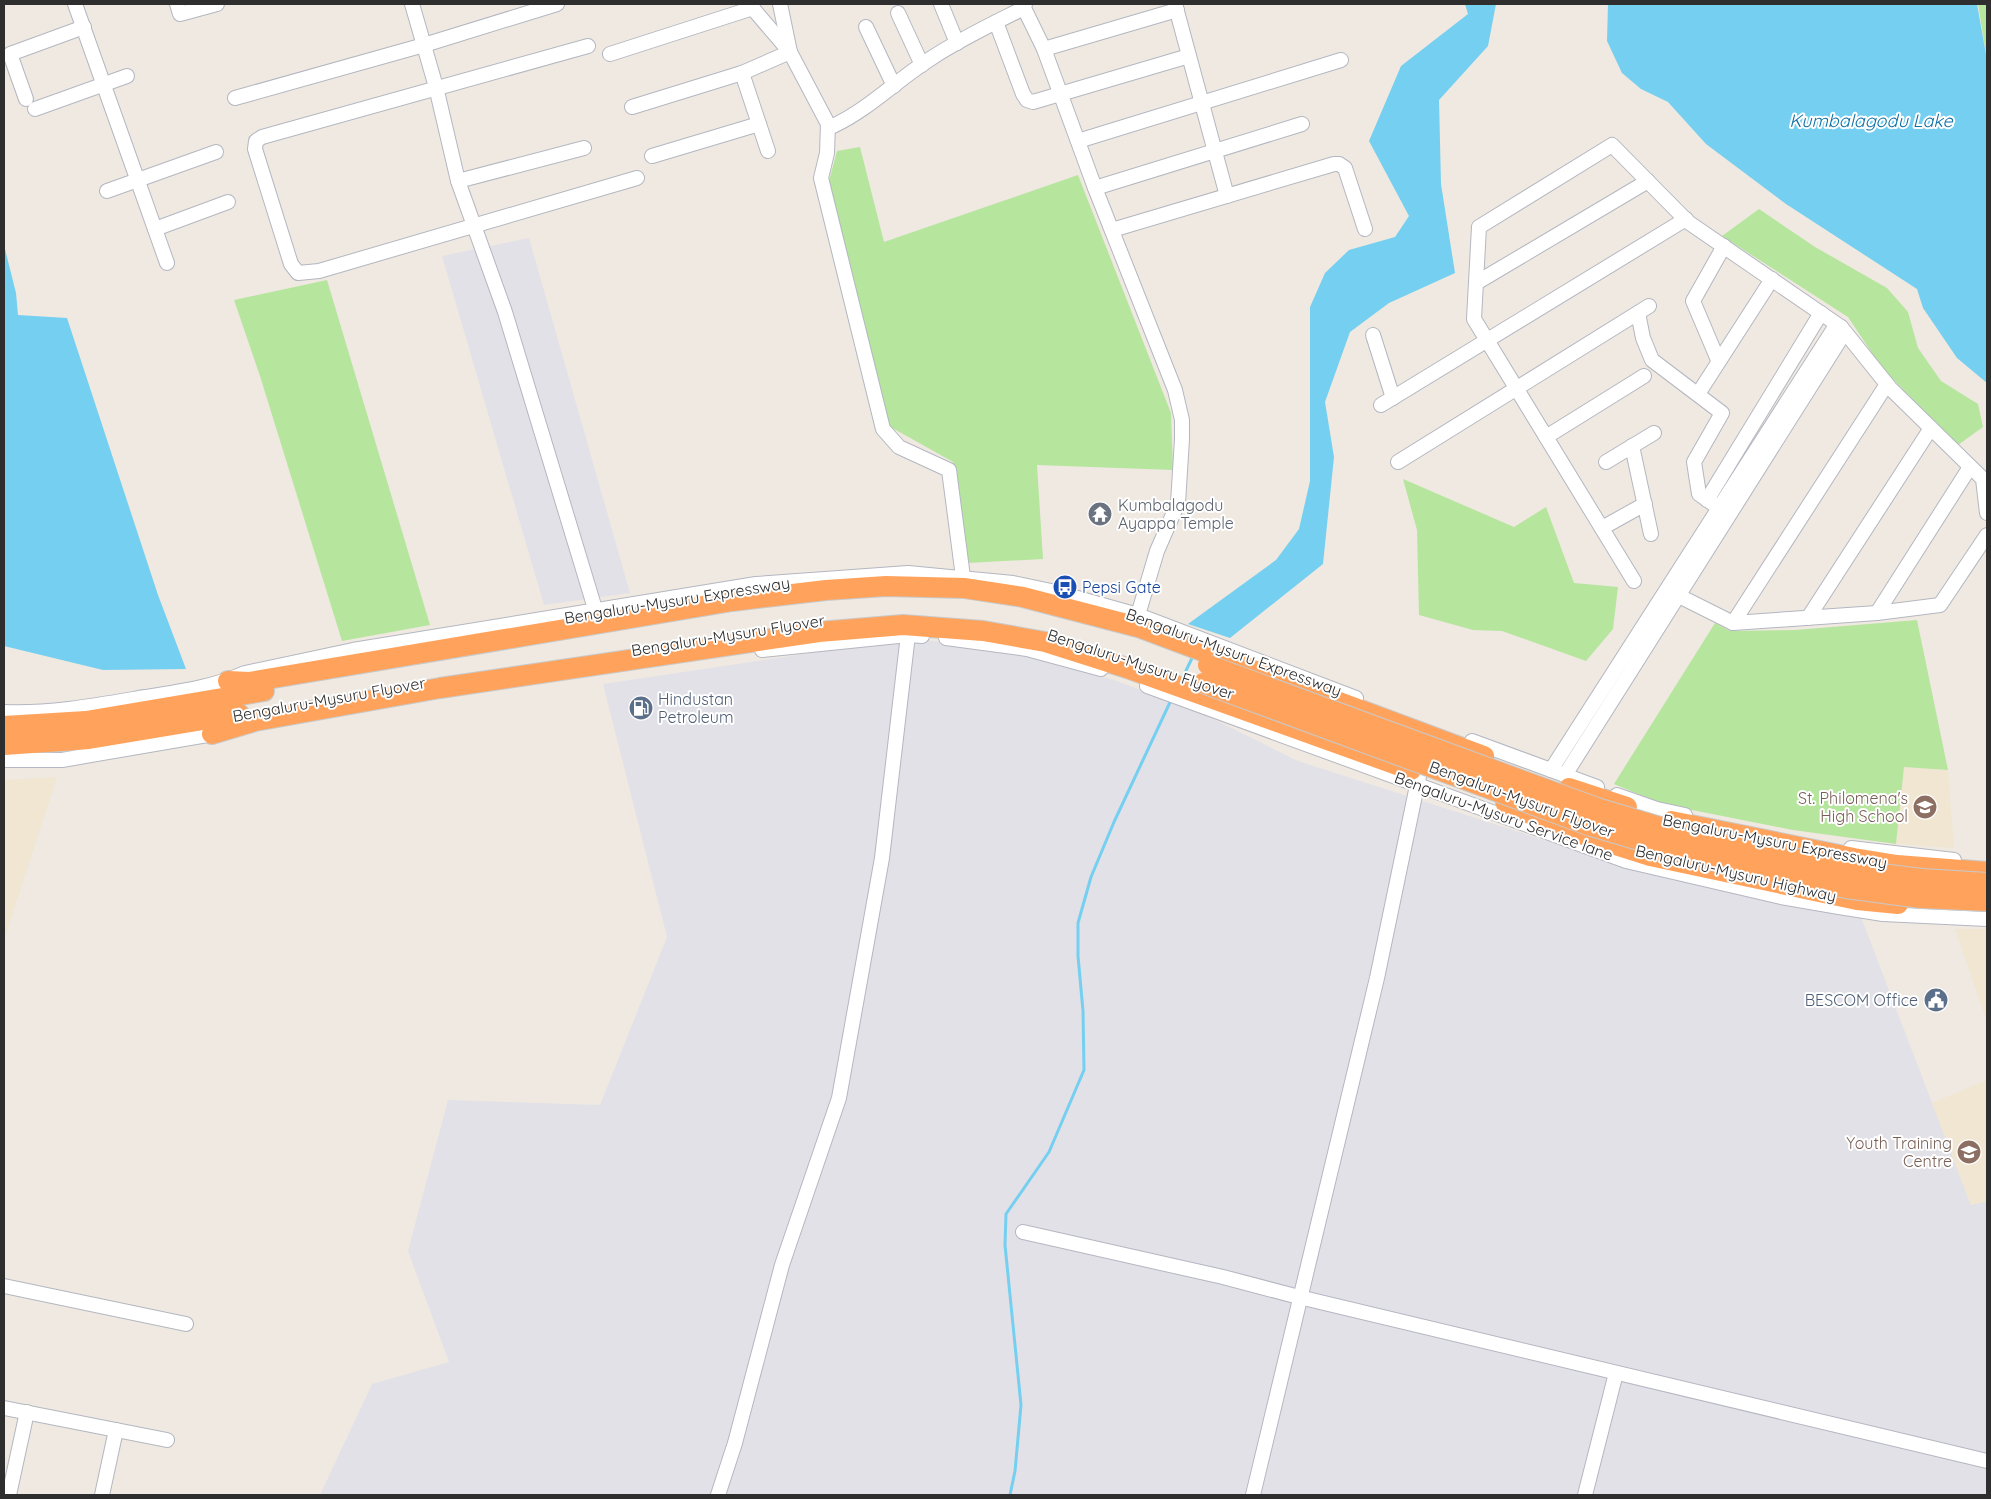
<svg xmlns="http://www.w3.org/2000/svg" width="1991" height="1499" font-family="Quicksand,sans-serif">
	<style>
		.industrial { fill: #e3e1e8 }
		.education { fill: #f0e6d1 }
		.green { fill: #b6e59e }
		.water { fill: #75cff0 }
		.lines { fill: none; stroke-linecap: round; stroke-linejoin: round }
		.stream { stroke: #75cff0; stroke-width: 3 }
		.minor-casing { stroke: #b4b7c1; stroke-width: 16 }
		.highway-casing { stroke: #c9c9c9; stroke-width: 22 }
		.minor { stroke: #fff; stroke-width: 14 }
		.highway { stroke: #ffa35c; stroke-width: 20 }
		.highway-bridge-casing { stroke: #c9c9c9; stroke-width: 22; stroke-linecap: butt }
		.highway-bridge { stroke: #ffa35c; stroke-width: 20 }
		.labels { text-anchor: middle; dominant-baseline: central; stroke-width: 4; stroke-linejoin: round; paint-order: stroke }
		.worship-label { font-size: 16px; fill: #5b616d; stroke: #fff; text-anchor: start }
		.transit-label { font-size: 16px; fill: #164399; stroke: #fff; text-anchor: start }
		.street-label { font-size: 16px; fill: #2e2e2e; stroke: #fff }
		.service-label { font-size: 16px; fill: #4e5e75; stroke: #fff; text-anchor: start }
		.education-label { font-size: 16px; fill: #785e54; stroke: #fff; text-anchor: end }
		.water-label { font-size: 18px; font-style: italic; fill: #0d6fa3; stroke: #fff }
	</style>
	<rect width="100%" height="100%" fill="#efe9e1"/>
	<g class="industrial">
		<polygon points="529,238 630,593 544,605 442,256"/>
		<polygon points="912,638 1016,653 1114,680 1193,709 1298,761 1606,860 1861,917 1971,1205 1987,1201 1987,1495 320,1495 372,1384 449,1362 408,1251 448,1100 600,1105 667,937 603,684"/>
	</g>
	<g class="education">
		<polygon points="1904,767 1948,770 1954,848 1896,844"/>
		<polygon points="57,777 4,940 4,780"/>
		<polygon points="1955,929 1987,929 1987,1021"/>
		<polygon points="1987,1080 1987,1201 1971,1205 1932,1103"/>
	</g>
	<g class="green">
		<polygon points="1978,4 1987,4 1987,60"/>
		<polygon points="860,147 884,242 1078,175 1171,413 1173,470 1037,465 1043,559 967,563 953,462 887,425 829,181 837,151"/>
		<polygon points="1759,209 1815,247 1887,288 1908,312 1918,348 1941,381 1978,404 1983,427 1958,445 1882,368 1848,317 1722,236"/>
		<polygon points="327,280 430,625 342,641 260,376 234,300"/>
		<polygon points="1403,479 1514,527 1546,507 1574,583 1618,587 1613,629 1586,661 1502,631 1473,630 1419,615 1417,530"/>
		<polygon points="1917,620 1948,770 1904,767 1896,844 1793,830 1662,804 1614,784 1715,623 1730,631 1795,630"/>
	</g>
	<g class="water">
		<polygon points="1465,4 1496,4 1488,46 1439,100 1441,184 1455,273 1389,303 1350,332 1325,402 1334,457 1323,564 1230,638 1188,624 1276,560 1299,529 1310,481 1310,307 1325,273 1349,250 1395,237 1409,216 1369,141 1401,66 1468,14"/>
		<polygon points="1608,4 1977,4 1987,60 1987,383 1957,358 1923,308 1917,289 1786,204 1706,144 1668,102 1641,89 1622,73 1607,41"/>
		<polygon points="4,245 16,293 18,315 67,318 158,595 186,669 103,670 4,646"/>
	</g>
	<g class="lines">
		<g class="stream">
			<polyline points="1182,679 1193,656"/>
			<polyline points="1010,1495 1015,1471 1021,1405 1005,1245 1006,1214 1049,1152 1084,1070 1083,1011 1078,956 1078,923 1091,877 1114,822 1172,698"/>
		</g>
		<defs>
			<g id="minor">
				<polyline points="75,4 167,263"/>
				<polyline points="177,4 180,14 217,4"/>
				<polyline points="412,4 436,87 458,181 505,312 596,612"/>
				<path d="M749,4l41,48 38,72 5,2c36,-17 64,-46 97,-67 30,-20 62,-35 94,-51"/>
				<polyline points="941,4 957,43"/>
				<polyline points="1025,4 1024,8 1044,49 1095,188 1175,390 1182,420 1182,439 1178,503 1157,551 1138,615"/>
				<polyline points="1175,4 1227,196"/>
				<polyline points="898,13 922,65"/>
				<polyline points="996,22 1023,94 1027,100 1033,102 1189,56"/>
				<polyline points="866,27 894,86"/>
				<polyline points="588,46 262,137 256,141 255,149 291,264 298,273 319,271 637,178"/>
				<polyline points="1044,49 1177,10"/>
				<polyline points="610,54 753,8"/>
				<polyline points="742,73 768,151"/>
				<polyline points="235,98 424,45 557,4"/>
				<polyline points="26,99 10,54 84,27"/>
				<polyline points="632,107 742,73 790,52 780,4"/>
				<polyline points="35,109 127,76"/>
				<polyline points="828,124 827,153 821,178 883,429 899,447 949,470 963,577"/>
				<polyline points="1078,141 1341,60"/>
				<polyline points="652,156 759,124"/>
				<polyline points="458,181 584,148"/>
				<polyline points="1095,188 1302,124"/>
				<polyline points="107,191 216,152"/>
				<polyline points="155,229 228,202"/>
				<polyline points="1112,230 1334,164 1339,164 1345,168 1365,229"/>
				<polyline points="1476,283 1648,181"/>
				<polyline points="1638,313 1643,338 1652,360 1722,413 1694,462 1699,494 1719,508"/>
				<polyline points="1373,335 1393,398"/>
				<polyline points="1718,360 1693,301 1724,246"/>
				<polyline points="1698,394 1772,279"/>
				<polyline points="1381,405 1686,219"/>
				<polyline points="1546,437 1644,376"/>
				<polyline points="1632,446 1651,534"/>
				<polyline points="1398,462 1649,306"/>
				<polyline points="1606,462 1654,433"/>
				<polyline points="1707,500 1821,313"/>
				<polyline points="1602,528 1645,504"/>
				<polyline points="1634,581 1474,319 1479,227 1612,145 1688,222 1841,327 1890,388 1983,479 1987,513"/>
				<polyline points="1673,593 1733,623 1877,613 1940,605 1987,535"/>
				<polyline points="1877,613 1970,467"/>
				<polyline points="1808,618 1931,428"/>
				<polyline points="1733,623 1887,384"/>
				<polyline points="946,638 1027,649 1101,669"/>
				<polyline points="762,650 908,635 922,636"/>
				<polyline points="1147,686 1626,861 1781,897 1839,907 1883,914 1987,919"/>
				<path d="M4,712c47,2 94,-7 141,-15 33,-5 69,-10 100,-24l108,-23 403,-66 152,-11 105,10 43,9 82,23 218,83"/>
				<polyline points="1472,741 1597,787"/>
				<polyline points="4,760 62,760 219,733"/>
				<polyline points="1551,770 1833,330 1841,327"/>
				<polyline points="1565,775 1843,335 1841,327"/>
				<polyline points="1617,795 1657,809 1685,815"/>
				<polyline points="1851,848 1954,860"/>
				<polyline points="1023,1232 1223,1277 1299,1297 1987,1461"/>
				<polyline points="4,1286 186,1324"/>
				<polyline points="4,1408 167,1440"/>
				<polyline points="9,1495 27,1412"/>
				<polyline points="102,1495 116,1430"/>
				<polyline points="718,1495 735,1443 782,1265 839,1098 882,858 909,626"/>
				<polyline points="1253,1495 1377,978 1419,776"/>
				<polyline points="1585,1495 1616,1373"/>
			</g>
			<g id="highway">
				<polyline points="228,681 249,682 732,601 826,590 886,586 964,588 1023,597 1138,627 1484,756"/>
				<polyline points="4,726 86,721 264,691"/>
				<polyline points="212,734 255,721 440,688 819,632 903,625 983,631 1045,642 1127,668 1411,770"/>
				<polyline points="4,745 89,739 239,714"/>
				<polyline points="1569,788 1627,807"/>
				<polyline points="1506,804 1571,831 1650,856 1857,900 1898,904"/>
				<polyline points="1671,821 1854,858 1897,865 1987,872"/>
			</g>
		</defs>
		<use href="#minor" class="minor-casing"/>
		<use href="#highway" class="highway-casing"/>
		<use href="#minor" class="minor"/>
		<use href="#highway" class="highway"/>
		<defs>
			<g id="highway-bridge">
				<polyline points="1208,665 1597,808 1697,838 1849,870 1922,879 1987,883"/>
				<polyline points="1203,683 1591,826 1693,856 1846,888 1921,898 1987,901"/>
			</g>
		</defs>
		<use href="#highway-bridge" class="highway-bridge-casing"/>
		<use href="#highway-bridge" class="highway-bridge"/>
	</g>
	<defs>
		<symbol id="temple-disc" viewBox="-11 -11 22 22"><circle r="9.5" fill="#6b7280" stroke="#fff"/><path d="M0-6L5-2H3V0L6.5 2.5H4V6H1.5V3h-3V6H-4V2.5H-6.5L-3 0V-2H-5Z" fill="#fff"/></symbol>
		<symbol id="bus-disc" viewBox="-11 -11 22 22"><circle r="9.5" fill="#1a4fb4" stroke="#fff"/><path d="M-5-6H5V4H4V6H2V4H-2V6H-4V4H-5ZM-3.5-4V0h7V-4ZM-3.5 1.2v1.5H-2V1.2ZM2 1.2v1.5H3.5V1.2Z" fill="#fff"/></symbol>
		<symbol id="fuel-disc" viewBox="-11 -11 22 22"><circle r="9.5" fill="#5c6f8a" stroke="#fff"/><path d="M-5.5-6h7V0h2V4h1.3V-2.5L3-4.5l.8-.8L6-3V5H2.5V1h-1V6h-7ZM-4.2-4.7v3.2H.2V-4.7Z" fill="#fff"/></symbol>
		<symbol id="school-disc" viewBox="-11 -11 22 22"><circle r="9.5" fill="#8d6e63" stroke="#fff"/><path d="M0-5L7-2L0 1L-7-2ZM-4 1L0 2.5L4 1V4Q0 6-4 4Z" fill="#fff"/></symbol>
		<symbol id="civic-disc" viewBox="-11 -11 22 22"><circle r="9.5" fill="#5c6f8a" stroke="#fff"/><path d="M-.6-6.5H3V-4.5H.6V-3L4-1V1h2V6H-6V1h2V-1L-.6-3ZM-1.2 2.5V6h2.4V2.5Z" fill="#fff"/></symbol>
		<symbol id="university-disc" viewBox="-11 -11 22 22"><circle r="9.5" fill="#8d6e63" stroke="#fff"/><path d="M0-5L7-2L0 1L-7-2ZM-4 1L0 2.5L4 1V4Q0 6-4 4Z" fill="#fff"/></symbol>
	</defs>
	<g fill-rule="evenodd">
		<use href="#temple-disc" x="1086" y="500" width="28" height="28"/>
		<use href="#bus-disc" x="1051" y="573" width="28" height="28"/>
		<use href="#fuel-disc" x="627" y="694" width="28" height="28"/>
		<use href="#school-disc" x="1911" y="793" width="28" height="28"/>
		<use href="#civic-disc" x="1922" y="986" width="28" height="28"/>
		<use href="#university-disc" x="1955" y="1138" width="28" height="28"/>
	</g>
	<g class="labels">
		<g class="worship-label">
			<text x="1118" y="505">Kumbalagodu<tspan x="1118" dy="18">Ayappa Temple</tspan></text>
		</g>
		<g class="transit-label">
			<text x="1082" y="587">Pepsi Gate</text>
		</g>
		<g class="street-label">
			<text transform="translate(677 600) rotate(-9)">Bengaluru-Mysuru Expressway</text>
			<text transform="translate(728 635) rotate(-9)">Bengaluru-Mysuru Flyover</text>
			<text transform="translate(1234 652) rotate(20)">Bengaluru-Mysuru Expressway</text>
			<text transform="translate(1141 664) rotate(18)">Bengaluru-Mysuru Flyover</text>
			<text transform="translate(329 699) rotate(-10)">Bengaluru-Mysuru Flyover</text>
			<text transform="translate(1522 799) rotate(20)">Bengaluru-Mysuru Flyover</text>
			<text transform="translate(1504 816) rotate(20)">Bengaluru-Mysuru Service lane</text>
			<text transform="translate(1775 841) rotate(11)">Bengaluru-Mysuru Expressway</text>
			<text transform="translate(1736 873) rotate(13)">Bengaluru-Mysuru Highway</text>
		</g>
		<g class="service-label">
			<text x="658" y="699">Hindustan<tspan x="658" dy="18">Petroleum</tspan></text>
			<text x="1918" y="1000" text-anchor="end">BESCOM Office</text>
		</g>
		<g class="education-label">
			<text x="1908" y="798">St. Philomena's<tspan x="1908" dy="18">High School</tspan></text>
			<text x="1952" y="1143">Youth Training<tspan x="1952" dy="18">Centre</tspan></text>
		</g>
		<g class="water-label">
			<text x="1871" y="120">Kumbalagodu Lake</text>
		</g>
	</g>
	<rect width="1991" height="1499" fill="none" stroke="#2e2e2e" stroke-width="10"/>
</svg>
